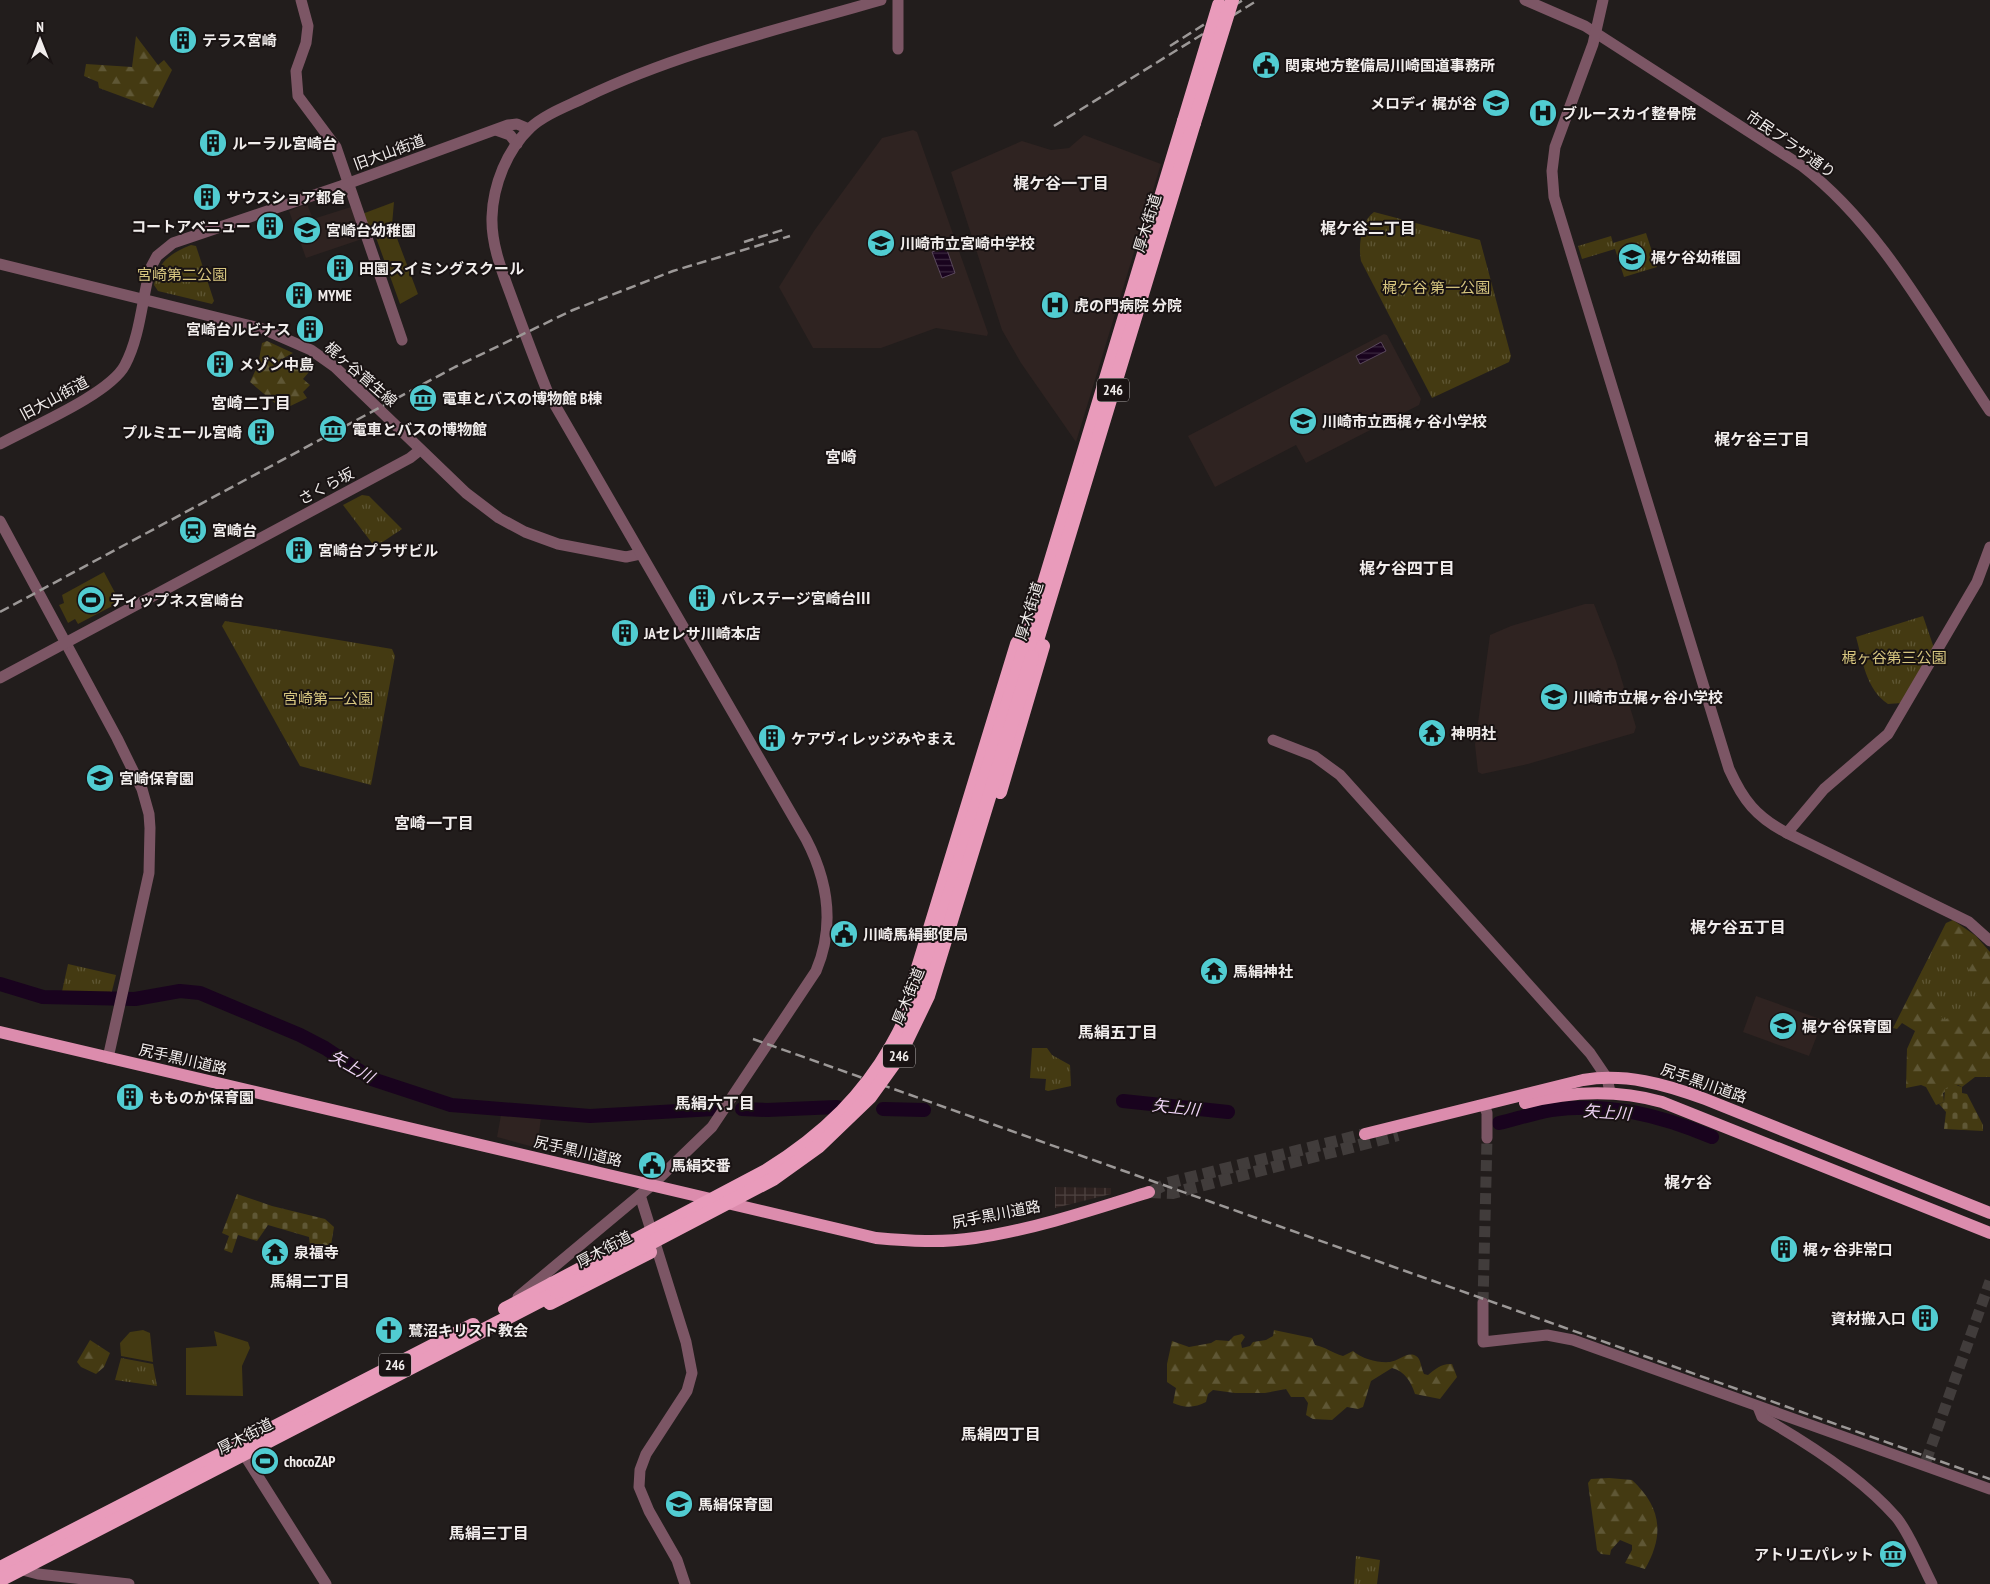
<svg xmlns="http://www.w3.org/2000/svg" width="1990" height="1584" font-family="'PT Sans Narrow','Noto Sans JP',sans-serif">
	<style>
		.built { fill: #2f2321 }
		.industrial { fill: url(#industrial-grid) }
		.grass { fill: #443a12 }
		.forest { fill: url(#forest-firs) }
		.cemetery { fill: url(#cemetery-stones) }
		.park { fill: url(#park-tufts) }
		.water { fill: url(#water-rules); stroke: #5a495c }
		.lines { fill: none; stroke-linecap: round; stroke-linejoin: round }
		.river { stroke: #19031e; stroke-width: 14 }
		.tertiary-tunnel { stroke: #413c3b; stroke-width: 11; stroke-dasharray: 11 5.5; stroke-linecap: butt }
		.primary-tunnel { stroke: #413c3b; stroke-width: 12; stroke-dasharray: 12 6; stroke-linecap: butt }
		.tertiary { stroke: #7c5665; stroke-width: 11 }
		.primary { stroke: #dc8cad; stroke-width: 12 }
		.trunk { stroke: #e99bbb; stroke-width: 14 }
		.rail { stroke: #9c9897; stroke-width: 2.5; stroke-dasharray: 10 5; stroke-linecap: butt }
		.trunk-bridge { stroke: #e99bbb; stroke-width: 14 }
		.labels { text-anchor: middle; dominant-baseline: central; stroke-width: 4; stroke-linejoin: round; paint-order: stroke }
		.shield { fill: #191313; stroke: #b0acab; stroke-width: 1 }
		.shield-label { font-size: 14px; font-weight: bold; fill: #f1edec }
		.poi-label { font-size: 15px; font-weight: bold; fill: #f1edec; stroke: #191313; text-anchor: start }
		.street-label { font-size: 15px; fill: #f1edec; stroke: #191313 }
		.park-label { font-size: 15px; fill: #d6c57f; stroke: #191313 }
		.neighbourhood-label { font-size: 16px; font-weight: bold; fill: #f1edec; stroke: #191313 }
		.water-label { font-size: 16px; font-style: italic; fill: #f3d7fa; stroke: #191313 }
	</style>
	<defs>
		<pattern id="industrial-grid" width="8" height="8" patternUnits="userSpaceOnUse" patternTransform="scale(1.25)"><rect width="8" height="8" fill="#2f2321"/><path d="M0 4h8M4 0v8" fill="none" stroke="#4e4341"/></pattern>
		<pattern id="forest-firs" width="22" height="20" patternUnits="userSpaceOnUse" patternTransform="scale(1.25)"><rect width="22" height="20" fill="#443a12"/><path d="M5 1l3.5 6h-7zM16 11l3.5 6h-7z" fill="#5f5735"/></pattern>
		<pattern id="cemetery-stones" width="16" height="16" patternUnits="userSpaceOnUse" patternTransform="scale(1.25)"><rect width="16" height="16" fill="#443a12"/><path d="M2 7V4a2 2 0 0 1 4 0v3zM10 15v-3a2 2 0 0 1 4 0v3z" fill="#5f5735"/></pattern>
		<pattern id="park-tufts" width="24" height="20" patternUnits="userSpaceOnUse" patternTransform="scale(1.25)"><rect width="24" height="20" fill="#443a12"/><path d="M3 7l-1-3M5 7V3M7 7l1-3M15 17l-1-3M17 17v-4M19 17l1-3" fill="none" stroke="#5f5735"/></pattern>
		<pattern id="water-rules" width="6" height="5" patternUnits="userSpaceOnUse" patternTransform="scale(1.25)"><rect width="6" height="5" fill="#19031e"/><path d="M0 2.5h6" fill="none" stroke="#3b283f"/></pattern>
	</defs>
	<rect width="100%" height="100%" fill="#221d1c"/>
	<g class="built">
		<polygon points="913,130 917,132 988,333 987,336 936,328 881,348 813,348 779,287 814,231 882,138"/>
		<polygon points="1084,135 1161,164 1076,442 1021,363 1002,330 951,172 1022,141 1051,150 1069,148"/>
		<polygon points="307,204 313,219 351,207 362,239 306,258 289,211"/>
		<polygon points="1384,334 1387,335 1421,399 1419,405 1306,463 1296,445 1215,487 1188,436"/>
		<polygon points="1585,604 1594,604 1616,661 1636,727 1634,733 1528,764 1482,774 1478,772 1475,745 1490,635 1511,626"/>
		<polygon points="1756,996 1823,1020 1809,1056 1743,1032"/>
		<polygon points="515,1114 541,1118 537,1148 497,1137 501,1115"/>
	</g>
	<polygon class="industrial" points="1055,1187 1111,1188 1111,1194 1055,1208"/>
	<g class="grass">
		<polygon points="394,202 392,225 418,294 400,304 374,232 369,234 362,214"/>
		<polygon points="104,572 120,602 78,624 75,619 68,623 59,605 64,603 62,595"/>
		<polygon points="143,1330 150,1333 153,1362 121,1356 120,1343 130,1332"/>
		<polygon points="214,1331 248,1342 250,1348 242,1366 243,1396 186,1395 186,1348 217,1346"/>
	</g>
	<g class="forest">
		<polygon points="136,36 158,65 164,60 172,70 153,108 99,88 98,82 84,76 86,64 132,67"/>
		<polygon points="267,341 293,353 282,359 286,369 296,367 303,359 315,365 303,379 310,385 303,392 307,398 280,411 276,404 250,382 258,365 262,343"/>
		<polygon points="1953,920 1976,936 1990,952 1990,1077 1975,1077 1962,1087 1958,1085 1943,1093 1944,1102 1936,1105 1926,1087 1921,1085 1906,1088 1907,1049 1915,1031 1902,1023 1897,1029 1893,1028 1946,923"/>
		<path d="M1274,1330l38,8 3,7c11,2 17,8 28,11l10,-5c9,8 25,12 37,11 9,-1 17,-11 26,-6 5,2 5,13 8,18l4,1c7,-6 14,-12 24,-11l5,13 -17,22 -25,-5c-4,-12 -10,-23 -23,-26l-21,13 -8,26 -5,2 -11,-2 -15,13 -19,-1 -7,-4 2,-12 -4,-6h-13l-5,-8 -21,4h-30l-22,-3 -5,4 -2,8c-11,6 -22,6 -33,1l3,-15 -9,-6v-18l5,-23 17,6 22,-4 5,-3 13,1 5,-5 8,-2 3,3 -4,6 1,5 8,-2 3,-4 13,-2 7,-4z"/>
		<polygon points="90,1340 110,1353 104,1367 96,1374 81,1367 77,1362"/>
		<path d="M1609,1478l23,2c29,27 33,54 13,89l-20,-6 7,-13v-5l-12,-5 -9,10 -1,5 -9,-1 -4,-4 -9,-67 3,-4z"/>
	</g>
	<g class="cemetery">
		<polygon points="1952,1084 1962,1087 1962,1093 1967,1094 1983,1125 1983,1131 1944,1129 1946,1112 1939,1104 1944,1102 1945,1089"/>
		<polygon points="237,1194 272,1206 325,1219 334,1227 329,1257 311,1253 309,1237 268,1225 257,1241 238,1235 232,1253 224,1250 229,1236 222,1233"/>
	</g>
	<g class="park">
		<path d="M1374,212l106,28 31,116 -2,6 -77,36 -71,-137c-3,-15 0,-40 13,-49z"/>
		<polygon points="1646,233 1657,267 1624,277 1615,249 1582,259 1578,246 1611,236 1613,243"/>
		<path d="M191,245l5,1 18,55 -2,3 -54,-13 -4,-6c4,-23 15,-31 37,-40z"/>
		<polygon points="362,495 369,496 402,529 375,547 343,505"/>
		<path d="M1923,616l11,32 -33,55 -13,1c-22,-15 -25,-42 -32,-67z"/>
		<polygon points="225,621 392,649 395,656 371,785 300,766 222,626"/>
		<polygon points="1961,944 1979,1003 1944,1020 1917,981 1934,948 1939,952"/>
		<polygon points="68,964 116,975 111,995 61,996"/>
		<polygon points="1032,1048 1047,1048 1052,1055 1070,1065 1071,1086 1048,1091 1045,1090 1046,1079 1030,1078"/>
		<polygon points="121,1358 153,1364 157,1386 115,1380"/>
		<polygon points="1356,1556 1380,1560 1377,1584 1354,1584"/>
	</g>
	<g class="water">
		<polygon points="946,247 955,273 942,278 932,252"/>
		<polygon points="1381,342 1386,351 1360,364 1356,356"/>
	</g>
	<g class="lines">
		<g class="river">
			<polyline points="0,984 43,997 135,999 180,991 200,993 300,1035 325,1048 372,1079 451,1105 590,1116 714,1109"/>
			<polyline points="1123,1101 1228,1112"/>
			<polyline points="742,1109 767,1110 837,1107"/>
			<polyline points="883,1109 924,1110"/>
			<path d="M1499,1123c17,-4 35,-10 52,-13 57,-8 109,5 161,27"/>
		</g>
		<g class="tertiary-tunnel">
			<polyline points="1483,1303 1487,1138"/>
			<polyline points="1926,1461 1990,1281"/>
		</g>
		<g class="primary-tunnel">
			<polyline points="1152,1191 1168,1183 1365,1134"/>
			<polyline points="1149,1192 1173,1193 1398,1135"/>
		</g>
		<g class="tertiary">
			<polyline points="301,0 308,26 306,43 296,71 298,96 336,147 402,340"/>
			<polyline points="898,0 898,49"/>
			<path d="M1525,0l60,26 217,140c81,62 131,161 188,245"/>
			<path d="M1603,0l-10,44 -38,103 -3,24 2,26 175,572c14,31 27,48 58,64l182,89 21,19"/>
			<polyline points="496,130 510,135 517,144"/>
			<polyline points="0,264 263,329 311,350 335,367 466,493 499,518 525,532 558,544 626,557 640,554"/>
			<path d="M0,444c31,-17 110,-50 125,-79 15,-28 17,-65 25,-96l7,-13 16,-13 168,-57 167,-61 9,-1 12,5"/>
			<polyline points="0,521 117,738 142,789 149,814 150,828 149,873 108,1058"/>
			<polyline points="0,678 410,458 420,450"/>
			<polyline points="1273,740 1314,756 1340,775 1590,1053 1607,1078 1610,1092"/>
			<polyline points="1787,833 1824,789 1888,734 1977,582 1990,547"/>
			<polyline points="1484,1105 1487,1113 1487,1138"/>
			<polyline points="640,1195 686,1342 692,1373 687,1391 646,1454 640,1470 639,1487 649,1511 677,1560 685,1584"/>
			<path d="M518,1297l134,-112 60,-58 104,-156c19,-45 12,-90 -10,-132l-258,-446c-12,-29 -23,-59 -34,-89 -10,-28 -23,-57 -22,-87 1,-32 15,-67 38,-89 15,-14 38,-22 56,-31 94,-45 195,-68 295,-97"/>
			<polyline points="1483,1303 1483,1342 1547,1335 1573,1340 1990,1489"/>
			<path d="M1758,1407l4,10c44,25 100,61 134,100 13,15 26,48 36,67"/>
			<polyline points="240,1448 326,1584"/>
			<polyline points="15,1568 38,1574 129,1584"/>
		</g>
		<g class="primary">
			<path d="M0,1032l876,206c33,3 66,5 99,0 57,-8 120,-29 174,-46"/>
			<path d="M1525,1103c46,-12 90,-14 137,-1l328,131"/>
			<path d="M1365,1134l218,-54c42,-7 82,4 122,19l285,114"/>
		</g>
		<g class="trunk">
			<polyline points="1023,653 1184,121"/>
			<polyline points="1032,657 1194,123"/>
			<polyline points="1000,792 1043,646"/>
			<polyline points="913,984 1017,644 1021,638"/>
			<polyline points="550,1303 650,1252"/>
			<polyline points="505,1309 552,1284"/>
			<polyline points="0,1568 473,1325"/>
			<polyline points="0,1580 557,1292"/>
		</g>
		<g class="rail">
			<polyline points="1170,46 1243,0"/>
			<polyline points="1054,126 1258,0"/>
			<polyline points="744,242 786,229"/>
			<polyline points="0,612 455,367 573,310 673,271 790,236"/>
			<polyline points="753,1039 1990,1479"/>
		</g>
		<g class="trunk-bridge">
			<polyline points="1184,121 1219,5"/>
			<polyline points="1194,123 1232,0"/>
			<path d="M552,1284l214,-113c131,-82 151,-169 193,-308 21,-70 43,-140 64,-210"/>
			<polyline points="557,1292 773,1179 819,1146 870,1097 898,1058 928,996 1032,657"/>
		</g>
	</g>
	<defs>
		<symbol id="building-disc" viewBox="-11 -11 22 22"><circle r="9.5" fill="#51ccd1" stroke="#191313"/><path d="M-4-6H4V6H1V3H-1V6H-4ZM-2.5-4.3h1.7v1.8h-1.7ZM.8-4.3h1.7v1.8H.8ZM-2.5-1h1.7V.8h-1.7ZM.8-1h1.7V.8H.8Z" fill="#111"/></symbol>
		<symbol id="civic-disc" viewBox="-11 -11 22 22"><circle r="9.5" fill="#51ccd1" stroke="#191313"/><path d="M-.6-6.5H3V-4.5H.6V-3L4-1V1h2V6H-6V1h2V-1L-.6-3ZM-1.2 2.5V6h2.4V2.5Z" fill="#111"/></symbol>
		<symbol id="school-disc" viewBox="-11 -11 22 22"><circle r="9.5" fill="#51ccd1" stroke="#191313"/><path d="M0-5L7-2L0 1L-7-2ZM-4 1L0 2.5L4 1V4Q0 6-4 4Z" fill="#111"/></symbol>
		<symbol id="hospital-disc" viewBox="-11 -11 22 22"><circle r="9.5" fill="#51ccd1" stroke="#191313"/><path d="M-5-5h3v3.5h4V-5h3V5h-3V1.5h-4V5h-3Z" fill="#111"/></symbol>
		<symbol id="museum-disc" viewBox="-11 -11 22 22"><circle r="9.5" fill="#51ccd1" stroke="#191313"/><path d="M0-6L6-3V-2H-6V-3ZM-5-1h2V3h-2ZM-1-1h2V3h-2ZM3-1h2V3H3ZM-6 4H6V6H-6Z" fill="#111"/></symbol>
		<symbol id="station-disc" viewBox="-11 -11 22 22"><circle r="9.5" fill="#51ccd1" stroke="#191313"/><path d="M-3-6H3Q5-6 5-4V2Q5 4 3 4L4.5 6H3L1.5 4h-3L-3 6H-4.5L-3 4Q-5 4-5 2V-4Q-5-6-3-6ZM-3.5-4v3h7v-3ZM-3.5 1v1.5H-2V1ZM2 1v1.5H3.5V1Z" fill="#111"/></symbol>
		<symbol id="stadium-disc" viewBox="-11 -11 22 22"><circle r="9.5" fill="#51ccd1" stroke="#191313"/><path d="M0-5a6.5 5 0 1 0 0 10a6.5 5 0 1 0 0-10ZM-3.5-1.8h7v3.6h-7Z" fill="#111"/></symbol>
		<symbol id="temple-disc" viewBox="-11 -11 22 22"><circle r="9.5" fill="#51ccd1" stroke="#191313"/><path d="M0-6L5-2H3V0L6.5 2.5H4V6H1.5V3h-3V6H-4V2.5H-6.5L-3 0V-2H-5Z" fill="#111"/></symbol>
		<symbol id="church-disc" viewBox="-11 -11 22 22"><circle r="9.5" fill="#51ccd1" stroke="#191313"/><path d="M-1.2-6h2.4v3.5h3.3v2.4h-3.3V6h-2.4V-.1h-3.3v-2.4h3.3Z" fill="#111"/></symbol>
	</defs>
	<g fill-rule="evenodd">
		<use href="#building-disc" x="167" y="24" width="32" height="32"/>
		<use href="#civic-disc" x="1250" y="49" width="32" height="32"/>
		<use href="#school-disc" x="1480" y="87" width="32" height="32"/>
		<use href="#hospital-disc" x="1527" y="97" width="32" height="32"/>
		<use href="#building-disc" x="197" y="127" width="32" height="32"/>
		<use href="#building-disc" x="191" y="181" width="32" height="32"/>
		<use href="#building-disc" x="254" y="210" width="32" height="32"/>
		<use href="#school-disc" x="291" y="214" width="32" height="32"/>
		<use href="#school-disc" x="865" y="227" width="32" height="32"/>
		<use href="#school-disc" x="1616" y="241" width="32" height="32"/>
		<use href="#building-disc" x="324" y="252" width="32" height="32"/>
		<use href="#building-disc" x="283" y="279" width="32" height="32"/>
		<use href="#hospital-disc" x="1039" y="289" width="32" height="32"/>
		<use href="#building-disc" x="294" y="313" width="32" height="32"/>
		<use href="#building-disc" x="204" y="348" width="32" height="32"/>
		<use href="#museum-disc" x="407" y="382" width="32" height="32"/>
		<use href="#school-disc" x="1287" y="405" width="32" height="32"/>
		<use href="#museum-disc" x="317" y="413" width="32" height="32"/>
		<use href="#building-disc" x="245" y="416" width="32" height="32"/>
		<use href="#station-disc" x="177" y="514" width="32" height="32"/>
		<use href="#building-disc" x="283" y="534" width="32" height="32"/>
		<use href="#building-disc" x="686" y="582" width="32" height="32"/>
		<use href="#stadium-disc" x="75" y="584" width="32" height="32"/>
		<use href="#building-disc" x="609" y="617" width="32" height="32"/>
		<use href="#school-disc" x="1538" y="681" width="32" height="32"/>
		<use href="#temple-disc" x="1416" y="717" width="32" height="32"/>
		<use href="#building-disc" x="756" y="722" width="32" height="32"/>
		<use href="#school-disc" x="84" y="762" width="32" height="32"/>
		<use href="#civic-disc" x="828" y="918" width="32" height="32"/>
		<use href="#temple-disc" x="1198" y="955" width="32" height="32"/>
		<use href="#school-disc" x="1767" y="1010" width="32" height="32"/>
		<use href="#building-disc" x="114" y="1081" width="32" height="32"/>
		<use href="#civic-disc" x="636" y="1149" width="32" height="32"/>
		<use href="#building-disc" x="1768" y="1233" width="32" height="32"/>
		<use href="#temple-disc" x="259" y="1236" width="32" height="32"/>
		<use href="#building-disc" x="1909" y="1302" width="32" height="32"/>
		<use href="#church-disc" x="373" y="1314" width="32" height="32"/>
		<use href="#stadium-disc" x="249" y="1445" width="32" height="32"/>
		<use href="#school-disc" x="663" y="1488" width="32" height="32"/>
		<use href="#museum-disc" x="1877" y="1538" width="32" height="32"/>
	</g>
	<g class="labels">
		<g class="shield">
			<rect x="1097" y="378.5" width="32" height="23" rx="4"/>
			<rect x="883" y="1044.5" width="32" height="23" rx="4"/>
			<rect x="379" y="1353.5" width="32" height="23" rx="4"/>
		</g>
		<g class="shield-label">
			<text x="1113" y="390">246</text>
			<text x="899" y="1056">246</text>
			<text x="395" y="1365">246</text>
		</g>
		<g class="poi-label">
			<text x="202" y="40">テラス宮崎</text>
			<text x="1285" y="65">関東地方整備局川崎国道事務所</text>
			<text x="1477" y="103" text-anchor="end">メロディ 梶が谷</text>
			<text x="1562" y="113">ブルースカイ整骨院</text>
			<text x="232" y="143">ルーラル宮崎台</text>
			<text x="226" y="197">サウスショア都倉</text>
			<text x="251" y="226" text-anchor="end">コートアベニュー</text>
			<text x="326" y="230">宮崎台幼稚園</text>
			<text x="900" y="243">川崎市立宮崎中学校</text>
			<text x="1651" y="257">梶ケ谷幼稚園</text>
			<text x="359" y="268">田園スイミングスクール</text>
			<text x="318" y="295">MYME</text>
			<text x="1074" y="305">虎の門病院 分院</text>
			<text x="291" y="329" text-anchor="end">宮崎台ルビナス</text>
			<text x="239" y="364">メゾン中島</text>
			<text x="442" y="398">電車とバスの博物館 B棟</text>
			<text x="1322" y="421">川崎市立西梶ヶ谷小学校</text>
			<text x="352" y="429">電車とバスの博物館</text>
			<text x="242" y="432" text-anchor="end">プルミエール宮崎</text>
			<text x="212" y="530">宮崎台</text>
			<text x="318" y="550">宮崎台プラザビル</text>
			<text x="721" y="598">パレステージ宮崎台Ⅲ</text>
			<text x="110" y="600">ティップネス宮崎台</text>
			<text x="644" y="633">JAセレサ川崎本店</text>
			<text x="1573" y="697">川崎市立梶ヶ谷小学校</text>
			<text x="1451" y="733">神明社</text>
			<text x="791" y="738">ケアヴィレッジみやまえ</text>
			<text x="119" y="778">宮崎保育園</text>
			<text x="863" y="934">川崎馬絹郵便局</text>
			<text x="1233" y="971">馬絹神社</text>
			<text x="1802" y="1026">梶ケ谷保育園</text>
			<text x="149" y="1097">もものか保育園</text>
			<text x="671" y="1165">馬絹交番</text>
			<text x="1803" y="1249">梶ヶ谷非常口</text>
			<text x="294" y="1252">泉福寺</text>
			<text x="1906" y="1318" text-anchor="end">資材搬入口</text>
			<text x="408" y="1330">鷺沼キリスト教会</text>
			<text x="284" y="1461">chocoZAP</text>
			<text x="698" y="1504">馬絹保育園</text>
			<text x="1874" y="1554" text-anchor="end">アトリエパレット</text>
		</g>
		<g class="street-label">
			<text transform="translate(1791 144) rotate(35)">市民プラザ通り</text>
			<text transform="translate(389 152) rotate(-20)">旧大山街道</text>
			<text transform="translate(1147 223) rotate(-73)">厚木街道</text>
			<text transform="translate(361 374) rotate(41)">梶ヶ谷菅生線</text>
			<text transform="translate(54 398) rotate(-28)">旧大山街道</text>
			<text transform="translate(326 486) rotate(-28)">さくら坂</text>
			<text transform="translate(1029 611) rotate(-73)">厚木街道</text>
			<text transform="translate(908 996) rotate(-68)">厚木街道</text>
			<text transform="translate(183 1059) rotate(13)">尻手黒川道路</text>
			<text transform="translate(1704 1083) rotate(19)">尻手黒川道路</text>
			<text transform="translate(578 1151) rotate(13)">尻手黒川道路</text>
			<text transform="translate(996 1214) rotate(-11)">尻手黒川道路</text>
			<text transform="translate(604 1249) rotate(-28)">厚木街道</text>
			<text transform="translate(245 1436) rotate(-27)">厚木街道</text>
		</g>
		<g class="park-label">
			<text x="182" y="274">宮崎第二公園</text>
			<text x="1436" y="287">梶ケ谷 第一公園</text>
			<text x="1894" y="657">梶ヶ谷第三公園</text>
			<text x="328" y="698">宮崎第一公園</text>
		</g>
		<g class="neighbourhood-label">
			<text x="1061" y="183">梶ケ谷一丁目</text>
			<text x="1368" y="228">梶ケ谷二丁目</text>
			<text x="251" y="403">宮崎二丁目</text>
			<text x="1762" y="439">梶ケ谷三丁目</text>
			<text x="841" y="457">宮崎</text>
			<text x="1407" y="568">梶ケ谷四丁目</text>
			<text x="434" y="823">宮崎一丁目</text>
			<text x="1738" y="927">梶ケ谷五丁目</text>
			<text x="1118" y="1032">馬絹五丁目</text>
			<text x="715" y="1103">馬絹六丁目</text>
			<text x="1688" y="1182">梶ケ谷</text>
			<text x="310" y="1281">馬絹二丁目</text>
			<text x="1001" y="1434">馬絹四丁目</text>
			<text x="489" y="1533">馬絹三丁目</text>
		</g>
		<g class="water-label">
			<text transform="translate(352 1066) rotate(30)">矢上川</text>
			<text transform="translate(1176 1107) rotate(6)">矢上川</text>
			<text transform="translate(1607 1112) rotate(4)">矢上川</text>
		</g>
	</g>
	<g transform="translate(40 40)" stroke="#191313" stroke-width="4" paint-order="stroke">
	<path d="M0-4L9 19L0 12L-9 19Z" fill="#f1edec"/>
	<text y="-8" font-size="14" font-weight="bold" text-anchor="middle" fill="#f1edec">N</text>
	</g>
</svg>
